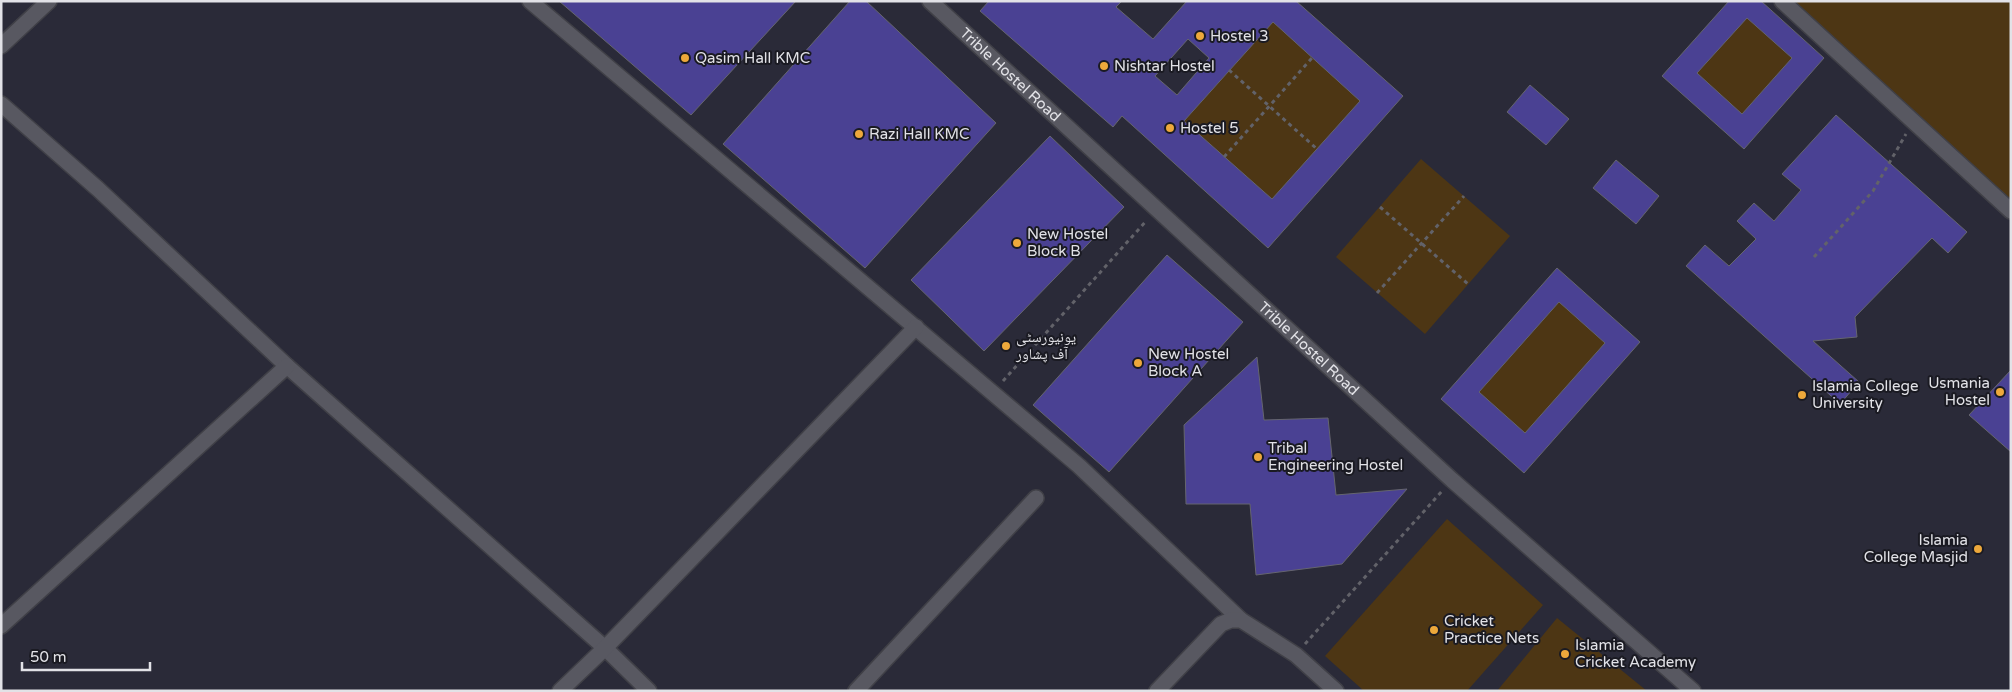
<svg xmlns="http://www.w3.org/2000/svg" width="2012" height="692" font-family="'Varela Round','Noto Naskh Arabic',sans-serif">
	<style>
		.built { fill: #2a2a38 }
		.green { fill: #4d3614 }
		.building { fill: #4a4193; stroke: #65656e; fill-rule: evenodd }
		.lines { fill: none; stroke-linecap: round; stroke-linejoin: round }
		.street-casing { stroke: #404047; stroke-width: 18 }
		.path { stroke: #626269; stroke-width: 3; stroke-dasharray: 4 4; stroke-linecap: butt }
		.street { stroke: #585861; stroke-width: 15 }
		.poi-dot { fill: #eda83b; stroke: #1a1a22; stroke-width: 2 }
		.labels { text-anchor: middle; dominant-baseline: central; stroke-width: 4; stroke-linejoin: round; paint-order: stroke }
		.poi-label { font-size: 15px; fill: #e2e2e7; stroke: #1a1a22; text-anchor: start }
		.street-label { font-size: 15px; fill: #e2e2e7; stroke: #1a1a22 }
	</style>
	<rect width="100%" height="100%" fill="#24242c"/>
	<rect class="built" x="1" y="1" width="2010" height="690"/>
	<g class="green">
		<polygon points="1782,1 2011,1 2011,211"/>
		<polygon points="1747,18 1792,58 1742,114 1697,73"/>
		<polygon points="1273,22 1360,101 1272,199 1184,121"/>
		<polygon points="1421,159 1510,236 1425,334 1336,257"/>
		<polygon points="1559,302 1605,343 1525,433 1479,392"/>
		<polygon points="1447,519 1543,605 1467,691 1364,691 1325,656"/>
		<polygon points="1557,618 1647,691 1497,691"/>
	</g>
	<g class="building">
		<polygon points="559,1 796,1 691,115"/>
		<polygon points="850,1 866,1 996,123 865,268 723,144"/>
		<path d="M989,1h133l-6,6 37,32 34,-38h109l107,95 -135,152 -146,-132 -9,11 -133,-116zM1273,22l87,79 -88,98 -88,-78zM1188,39l21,19 -32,37 -22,-19z"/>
		<path d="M1729,1h32l63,57 -80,91 -82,-73zM1747,18l45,40 -50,56 -45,-41z"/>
		<polygon points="1530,85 1569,119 1546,145 1507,112"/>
		<polygon points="1836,115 1967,232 1948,253 1932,238 1855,317 1857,337 1813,341 1859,382 1840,404 1686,266 1705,245 1729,266 1756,239 1737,221 1754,203 1774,221 1801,190 1782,174"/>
		<polygon points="1050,136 1124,207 984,351 911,280"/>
		<polygon points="1616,160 1659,196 1636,224 1593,188"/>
		<polygon points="1167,255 1243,322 1109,472 1033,405"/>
		<path d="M1557,268l83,74 -116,131 -83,-74zM1559,302l46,41 -80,90 -46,-41z"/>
		<polygon points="1257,357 1264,420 1328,418 1336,495 1407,489 1342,564 1256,575 1250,504 1186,504 1184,425"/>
		<polygon points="2011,370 2011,452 1969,415"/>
	</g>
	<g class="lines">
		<defs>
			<g id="street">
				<polyline points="530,1 1079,466 1241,620"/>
				<path id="s1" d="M930,1l522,479 241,211"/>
				<polyline points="1782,1 2011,211"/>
				<polyline points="1,46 49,1"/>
				<polyline points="1,104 98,189 287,366 605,648 649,691"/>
				<polyline points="1,626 287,366"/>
				<polyline points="560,691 605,648 916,327"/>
				<polyline points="856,691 1036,498"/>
				<polyline points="1157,691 1221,624 1231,620 1241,620 1296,655 1336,691"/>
			</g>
		</defs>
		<use href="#street" class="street-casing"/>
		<g class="path">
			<polyline points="1229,70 1317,149"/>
			<polyline points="1224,157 1312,58"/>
			<polyline points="1380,207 1468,284"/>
			<polyline points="1814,257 1873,191 1906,134"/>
			<polyline points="1377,293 1464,196"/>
			<polyline points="1003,381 1147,220"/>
			<polyline points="1305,644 1443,490"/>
		</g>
		<use href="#street" class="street"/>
	</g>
	<g class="poi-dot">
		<circle cx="1200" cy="36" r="5"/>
		<circle cx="685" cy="58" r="5"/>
		<circle cx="1104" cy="66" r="5"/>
		<circle cx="1170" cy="128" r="5"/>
		<circle cx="859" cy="134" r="5"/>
		<circle cx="1017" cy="243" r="5"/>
		<circle cx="1006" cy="346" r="5"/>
		<circle cx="1138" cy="363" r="5"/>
		<circle cx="2000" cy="392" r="5"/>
		<circle cx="1802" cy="395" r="5"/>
		<circle cx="1258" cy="457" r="5"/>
		<circle cx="1978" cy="549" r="5"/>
		<circle cx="1434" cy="630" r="5"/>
		<circle cx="1565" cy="654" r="5"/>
	</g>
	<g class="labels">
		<g class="poi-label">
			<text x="1210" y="36">Hostel 3</text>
			<text x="695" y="58">Qasim Hall KMC</text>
			<text x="1114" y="66">Nishtar Hostel</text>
			<text x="1180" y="128">Hostel 5</text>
			<text x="869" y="134">Razi Hall KMC</text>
			<text x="1027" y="234">New Hostel<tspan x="1027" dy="17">Block B</tspan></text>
			<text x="1016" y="337">یونیورسٹی<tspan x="1016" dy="17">آف پشاور</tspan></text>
			<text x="1148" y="354">New Hostel<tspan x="1148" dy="17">Block A</tspan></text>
			<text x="1990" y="383" text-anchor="end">Usmania<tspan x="1990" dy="17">Hostel</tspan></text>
			<text x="1812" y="386">Islamia College<tspan x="1812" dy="17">University</tspan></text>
			<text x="1268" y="448">Tribal<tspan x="1268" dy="17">Engineering Hostel</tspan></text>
			<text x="1968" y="540" text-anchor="end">Islamia<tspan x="1968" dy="17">College Masjid</tspan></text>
			<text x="1444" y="621">Cricket<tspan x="1444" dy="17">Practice Nets</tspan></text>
			<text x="1575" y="645">Islamia<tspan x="1575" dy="17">Cricket Academy</tspan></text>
		</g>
		<g class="street-label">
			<text stroke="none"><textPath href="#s1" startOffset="109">Trible Hostel Road</textPath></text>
			<text stroke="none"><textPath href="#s1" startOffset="514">Trible Hostel Road</textPath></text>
		</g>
	</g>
	<rect width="2012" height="692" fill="none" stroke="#e2e2e7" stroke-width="5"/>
	<path d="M22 662v8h128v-8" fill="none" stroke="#e2e2e7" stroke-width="2.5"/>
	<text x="30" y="662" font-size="15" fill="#e2e2e7" stroke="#1a1a22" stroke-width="4" paint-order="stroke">50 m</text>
</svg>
